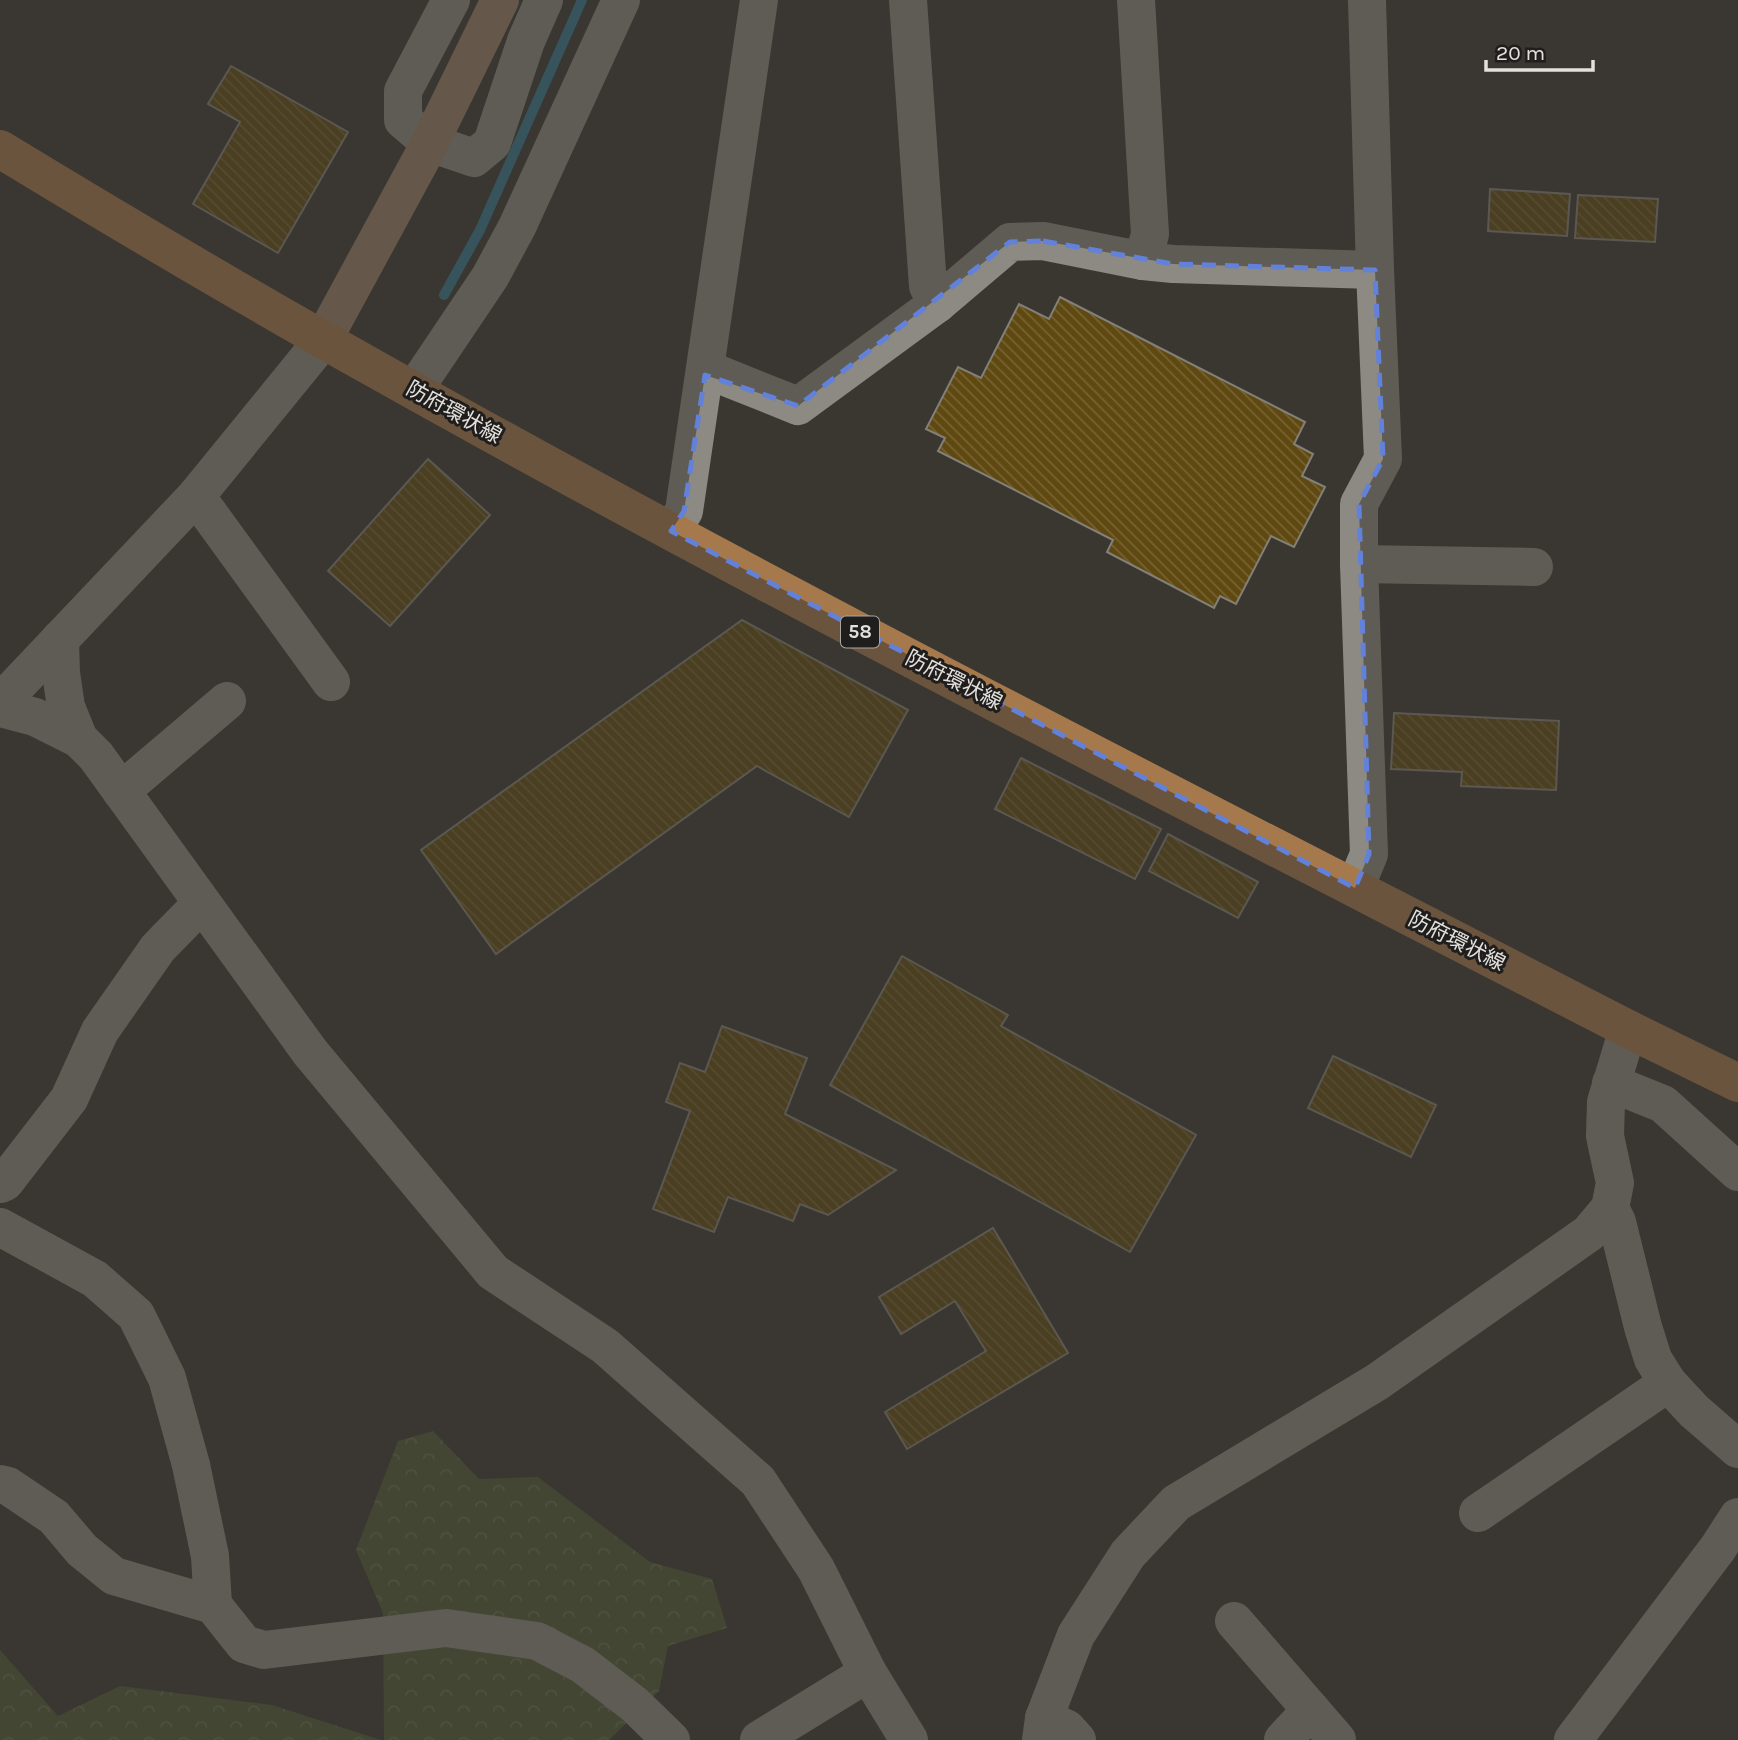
<svg xmlns="http://www.w3.org/2000/svg" width="1738" height="1740" font-family="Karla,'Noto Sans JP',sans-serif">
	<style>
		.forest { fill: url(#forest-crowns) }
		.lines { fill: none; stroke-linecap: round; stroke-linejoin: round }
		.stream { stroke: #347890; stroke-width: 10 }
		.building { fill: url(#building-back-hatch); stroke: #83807a; stroke-width: 2 }
		.street { stroke: #8d8a83; stroke-width: 38 }
		.secondary { stroke: #9a8268; stroke-width: 38 }
		.primary { stroke: #a6794d; stroke-width: 38 }
		.marked { fill: none; stroke: #6281da; stroke-width: 5; stroke-dasharray: 14 9; stroke-linejoin: round }
		.labels { text-anchor: middle; dominant-baseline: central; stroke-width: 6; stroke-linejoin: round; paint-order: stroke }
		.shield { fill: #201e1c; stroke: #a8a6a3; stroke-width: 2 }
		.shield-label { font-size: 19px; font-weight: bold; fill: #e3e1dd }
		.street-label { font-size: 21px; fill: #e3e1dd; stroke: #201e1c }
	</style>
	<defs>
		<pattern id="forest-crowns" width="20" height="18" patternUnits="userSpaceOnUse" patternTransform="scale(1.75)"><rect width="20" height="18" fill="#4d5a36"/><path d="M2 6a3 3 0 1 1 6 0M12 15a3 3 0 1 1 6 0" fill="none" stroke="#667153"/></pattern>
		<pattern id="building-back-hatch" width="6" height="6" patternUnits="userSpaceOnUse" patternTransform="scale(1.75)"><rect width="6" height="6" fill="#5f4911"/><path d="M-1 5l2 2M0 0l6 6M5-1l2 2" fill="none" stroke="#766333"/></pattern>
	</defs>
	<rect width="100%" height="100%" fill="#3a3731"/>
	<g class="forest">
		<polygon points="433,1431 479,1479 538,1477 650,1562 712,1579 727,1628 668,1646 659,1691 609,1740 384,1740 383,1613 356,1550 398,1441"/>
		<polygon points="0,1650 58,1716 120,1686 272,1705 381,1740 0,1740"/>
	</g>
	<g class="lines">
		<polyline class="stream" points="444,295 480,230 582,0"/>
	</g>
	<g class="building">
		<polygon points="231,66 348,132 278,253 193,204 240,122 208,104"/>
		<polygon points="1490,189 1570,194 1567,236 1488,231"/>
		<polygon points="1578,195 1658,199 1655,242 1575,238"/>
		<polygon points="1060,297 1305,422 1294,444 1313,454 1302,476 1325,487 1294,547 1271,536 1236,604 1220,596 1214,608 1107,552 1113,540 938,451 945,438 926,429 958,367 981,378 1019,304 1049,319"/>
		<polygon points="428,459 490,515 390,626 328,571"/>
		<polygon points="742,620 908,710 849,817 757,766 496,954 421,850"/>
		<polygon points="1394,713 1559,721 1556,790 1461,786 1462,772 1391,769"/>
		<polygon points="1021,758 1161,829 1135,879 995,809"/>
		<polygon points="1168,834 1258,882 1238,918 1149,871"/>
		<polygon points="902,956 1008,1015 1001,1026 1196,1135 1130,1252 830,1085"/>
		<polygon points="722,1026 807,1058 785,1114 896,1170 828,1215 800,1204 793,1221 728,1197 714,1232 653,1209 690,1111 666,1102 680,1063 705,1072"/>
		<polygon points="1333,1056 1436,1105 1411,1157 1308,1108"/>
		<polygon points="993,1228 1068,1353 907,1449 885,1412 986,1351 955,1301 901,1334 879,1297"/>
	</g>
	<g class="lines">
		<g class="street">
			<polyline points="451,0 403,91 403,120 430,143 474,158 492,143 526,41 544,0"/>
			<polyline points="908,0 928,286 937,304"/>
			<polyline points="1136,0 1150,234 1143,261"/>
			<polyline points="705,375 718,374 798,406 937,304 1010,242 1043,241 1143,261 1173,264 1375,270"/>
			<polyline points="414,390 490,277 517,227 621,0"/>
			<polyline points="196,496 331,682"/>
			<polyline points="671,531 684,511 759,0"/>
			<polyline points="1359,564 1534,567"/>
			<polyline points="60,639 61,673 66,707 79,739 96,756 310,1052 493,1272 605,1346 758,1481 816,1569 868,1673 909,1740"/>
			<polyline points="0,703 196,496 323,340"/>
			<polyline points="0,708 35,717 79,739"/>
			<polyline points="121,791 227,701"/>
			<polyline points="1355,888 1369,854 1359,564 1359,504 1383,459 1375,270 1367,0"/>
			<polyline points="1611,1083 1663,1104 1738,1172"/>
			<polyline points="0,1184 5,1182 69,1099 100,1031 158,948 201,904"/>
			<polyline points="1610,1208 1617,1222 1643,1327 1653,1359 1668,1383 1694,1411 1738,1449"/>
			<polyline points="0,1227 95,1279 136,1315 167,1378 191,1465 210,1556 213,1605"/>
			<polyline points="0,1484 8,1486 54,1517 82,1550 114,1576 213,1605 244,1644 264,1650 446,1628 537,1641 583,1665 635,1705 671,1740"/>
			<polyline points="1478,1513 1668,1383"/>
			<polyline points="1234,1621 1337,1740"/>
			<polyline points="1044,1718 1067,1729 1077,1740"/>
			<polyline points="759,1740 868,1673"/>
			<polyline points="1041,1740 1044,1718 1076,1635 1128,1554 1176,1503 1377,1382 1589,1233 1610,1208 1615,1183 1605,1136 1606,1102 1628,1029"/>
			<polyline points="1283,1740 1311,1710"/>
			<polyline points="1573,1740 1718,1548 1738,1517"/>
		</g>
		<polyline class="secondary" points="323,340 430,143 500,0"/>
		<path class="primary" d="M0,149c125,76 250,150 377,221 411,231 833,443 1251,659l110,54"/>
	</g>
	<path d="M0 0H1738V1740H0ZM1043,241l130,23 202,6 8,189 -24,45 10,350 -14,34 -684,-357 13,-20 21,-136 93,31 212,-164z" fill="#3a3731" fill-opacity=".55" fill-rule="evenodd"/>
	<path class="marked" d="M1043,241l130,23 202,6 8,189 -24,45 10,350 -14,34 -684,-357 13,-20 21,-136 93,31 212,-164z"/>
	<g class="labels">
		<rect class="shield" x="841" y="616.5" width="38" height="31" rx="5"/>
		<g class="shield-label">
			<text x="860" y="632">58</text>
		</g>
		<g class="street-label">
			<text transform="translate(454 412) rotate(29)">防府環状線</text>
			<text transform="translate(954 680) rotate(27)">防府環状線</text>
			<text transform="translate(1457 941) rotate(27)">防府環状線</text>
		</g>
	</g>
	<path d="M1486 60v10h107v-10" fill="none" stroke="#e3e1dd" stroke-width="3.5"/>
	<text x="1496" y="60" font-size="21" fill="#e3e1dd" stroke="#201e1c" stroke-width="5" paint-order="stroke">20 m</text>
</svg>
